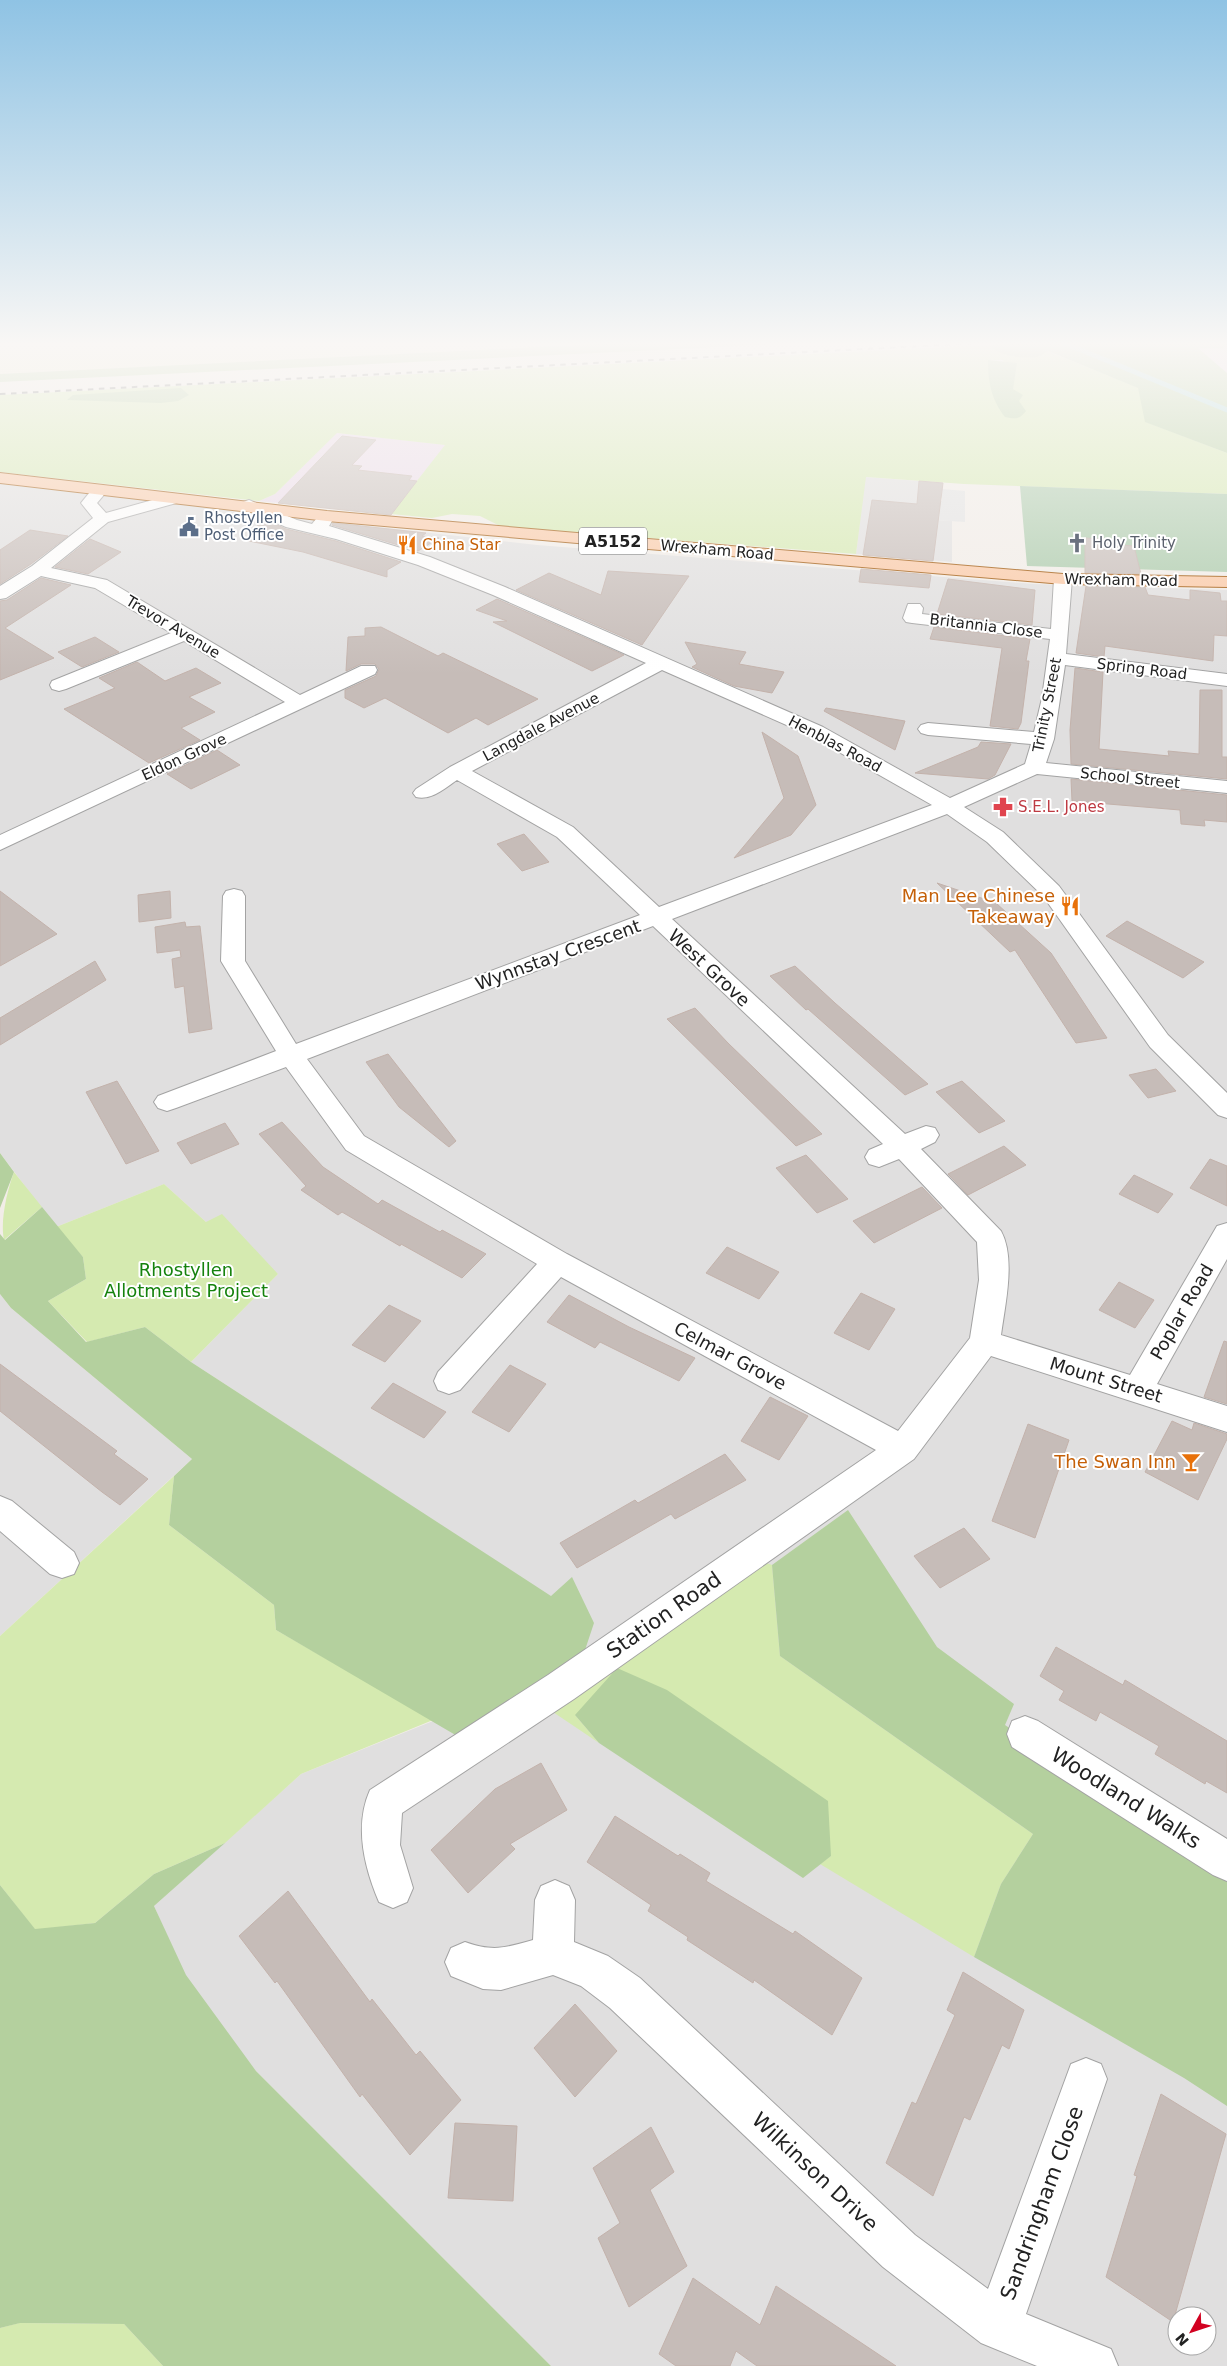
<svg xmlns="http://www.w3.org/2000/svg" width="1227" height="2366" viewBox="0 0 1227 2366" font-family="'DejaVu Sans',sans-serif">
  <rect width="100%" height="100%" fill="#f2ede8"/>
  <path fill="#e0dfdf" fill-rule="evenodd" d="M865 477 919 481 917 519 952 521V562L856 554Z
    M0 484 537 545 1034 584 1227 590V2366H551L256 2071 190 1987 154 1906 301 1774 433 1721 550 1596 191 1362 278 1274 206 1222 164 1184 56 1227 0 1153ZM1177 2316H1207V2346H1177Z
    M0 1294 11 1308 192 1459 0 1636Z"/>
  <path fill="#ebdaea" d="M1227 346V373L1197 348H1223Z
    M336 433 446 445 391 514 259 501 275 494Z"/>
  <path fill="#f0edd4" d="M0 343H617L0 374Z"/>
  <path fill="#d5eab0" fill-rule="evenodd" d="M1027 343 1139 388 1146 422 1227 453V494L964 484 866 477 856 554 502 527 480 516 452 514 432 518 391 514 445 445 337 433 275 494 259 501 0 472V395ZM988 360H1003L1013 389 1019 401Z
    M14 1172 42 1207 4 1240C0 1221 7 1191 14 1172Z
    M164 1184 206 1222 222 1214 278 1274 191 1362 145 1327 87 1342 48 1301 86 1279 83 1257 56 1227Z
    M174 1476 169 1525 274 1605 276 1630 433 1720 301 1774 225 1843 154 1874 95 1923 35 1930 0 1885V1636Z
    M761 1561 772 1565 780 1656 1033 1834 1001 1884 974 1957 820 1864 831 1856 575 1715 599 1743 547 1708Z
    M19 2323 124 2324 163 2366H0V2328Z"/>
  <path fill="#b4d09e" d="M617 343H801L0 382V374Z
    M1034 343H1227V346L1223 348H1198L1227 373V453L1145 422 1138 388 1048 351C1045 353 1040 356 1037 357 1024 359 997 356 990 345Z
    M988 360 1017 363 1013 389 1023 395 1019 401 1026 411C1019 420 1015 419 1005 417 991 399 988 382 988 360Z
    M181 388 189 395 178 401 161 403 67 400 73 395Z
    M0 1153 14 1172 0 1208Z
    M42 1207 83 1257 86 1279 48 1301 86 1342 145 1327 191 1362 551 1596 572 1577 594 1623 581 1662 464 1740 276 1630 274 1605 169 1525 174 1476 192 1459 11 1308 0 1294V1234L5 1240Z
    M848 1510 937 1647 1014 1704 1005 1725 1227 1873V2106L1184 2078 974 1957 1001 1884 1033 1834 780 1656 772 1565Z
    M617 1668 667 1690 828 1801 831 1856 803 1878 599 1743 575 1715Z
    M225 1843 154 1906 186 1975 256 2071 551 2366H163L124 2324 20 2323 0 2328V1885L35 1929 95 1923 154 1874Z"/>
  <path fill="#aacaaa" d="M1020 486 1227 494V572L1027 566Z"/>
  <path fill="#e2e2e2" d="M942 489 965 491V522L917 519 918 499 942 501Z"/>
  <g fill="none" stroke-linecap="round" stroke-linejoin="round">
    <path stroke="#aadade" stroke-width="5" d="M1064 343 1227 410"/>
  </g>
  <path fill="#c6bcb8" stroke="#c3b2ab" d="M342 436 376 440 352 465 362 466 358 470 412 476 409 480 417 481 391 515 278 503Z
    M919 481 943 483 933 561 863 555 872 500 917 504Z
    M264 519 286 529 336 541 401 562 387 570V577L303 552 244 540Z
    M333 523 426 533 422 536 439 538 418 551 332 525Z
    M30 530 68 536 31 564 0 584V550Z
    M1085 538 1118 540 1119 545 1134 546 1141 574 1085 573Z
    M90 539 121 552 88 574 55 567Z
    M861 569 931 575 929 588 859 582Z
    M608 571 689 576 642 645 516 590 549 573 601 595Z
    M41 578 71 585 5 628 54 658 0 680V601L7 600Z
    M948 579 1035 590 1032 625 937 614Z
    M1086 586 1145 587 1148 595 1190 600V590L1220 593 1221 601H1227V636L1214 635 1213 661 1105 646 1104 657 1076 653Z
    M497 599 624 655 592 671 493 622 507 621 476 610Z
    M381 627 438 656 443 653 538 699 488 725 476 718 448 733 385 698 364 708 345 698V690L376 676 379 669 375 664H361L346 671 348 637 365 636V628Z
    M934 627 1030 639 1026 661H1029L1021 723 1018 729 990 726 1002 648 930 639Z
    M95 637 119 652 82 667 58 652Z
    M685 642 746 652 739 664 784 672 772 693 734 686 692 667 697 664Z
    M137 662 165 681 196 668 221 683 189 697 215 712 181 728 200 740 149 763 64 709 115 688 99 678Z
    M1075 668 1103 672 1099 749 1169 756 1168 751 1199 754 1200 690H1222V757H1227V779L1071 764 1070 730Z
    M826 708 905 721 895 750 824 711Z
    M762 732 798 756 816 805 791 835 734 858 784 798Z
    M981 742 1011 744 995 775 988 779 915 773 978 747Z
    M217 750 240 765 191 789 167 774Z
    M1071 779 1227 795V822L1204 820 1205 826 1181 824 1180 810 1072 801Z
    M524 834 549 862 522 871 497 844Z
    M937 883 996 903 1051 953 1107 1038 1076 1043 1015 950 1010 952Z
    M0 891 57 934 0 966Z
    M170 891 171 918 139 922 138 895Z
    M1127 921 1204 962 1183 978 1106 936Z
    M185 922 186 927 200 926 212 1029 189 1033 184 986 175 988 172 959 181 957 180 950 157 953 155 927Z
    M95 961 106 980 0 1045V1018Z
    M795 966 835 1003 928 1084 905 1095 808 1009 806 1010 770 976Z
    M695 1008 728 1043 822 1134 796 1146 667 1019Z
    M388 1054 456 1141 449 1147 399 1107 366 1062Z
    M1156 1069 1176 1091 1148 1098 1129 1075Z
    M117 1081 159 1151 126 1164 86 1092Z
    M962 1081 1005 1121 979 1133 936 1092Z
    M282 1122 323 1167 378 1204 382 1200 440 1232 442 1230 486 1254 462 1278 401 1244 400 1246 342 1212 338 1215 301 1190 306 1186 259 1134Z
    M225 1123 239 1144 191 1164 177 1143Z
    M1004 1146 1026 1165 968 1195 948 1174Z
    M806 1155 848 1199 817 1213 776 1168Z
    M1210 1159 1227 1166V1206L1190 1188Z
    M1134 1175 1173 1194 1158 1213 1119 1194Z
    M922 1187 942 1208 874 1243 853 1221Z
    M727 1247 779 1272 759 1299 706 1273Z
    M1119 1282 1154 1300 1135 1328 1099 1310Z
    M861 1293 895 1309 869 1350 834 1333Z
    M569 1295 629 1327 695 1358 679 1381 600 1342 595 1348 547 1322Z
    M389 1305 421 1321 385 1362 352 1345Z
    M1224 1341 1227 1342V1404L1204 1397Z
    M0 1364 117 1451 114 1454 148 1479 120 1505 102 1492 0 1411Z
    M510 1365 546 1384 509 1432 472 1412Z
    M393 1383 446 1412 424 1438 371 1408Z
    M770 1397 808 1416 779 1460 741 1441Z
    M1172 1421 1192 1430 1194 1423 1227 1434V1439L1198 1500 1145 1472Z
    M1028 1424 1069 1440 1035 1538 992 1521Z
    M725 1454 746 1480 675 1519 671 1514 577 1568 560 1543 635 1500 638 1503Z
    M964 1528 990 1559 940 1588 914 1556Z
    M1056 1647 1123 1685 1125 1680 1227 1741V1793L1206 1781 1205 1784 1155 1754 1159 1746 1100 1712 1096 1721 1059 1700 1064 1691 1040 1676Z
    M541 1763 567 1810 510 1844 515 1849 468 1893 431 1850 495 1789Z
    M615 1816 678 1856 680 1854 710 1873 706 1881 793 1934 795 1931 862 1978 832 2035 754 1980 753 1983 687 1940 688 1937 648 1911 651 1905 587 1862Z
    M288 1891 370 2002 372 1999 416 2055 420 2051 461 2100 410 2155 362 2094 360 2097 277 1981 275 1983 239 1936Z
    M963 1972 1024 2010 1009 2049 1002 2045 970 2120 964 2117 933 2196 886 2163 912 2102 916 2104 955 2015 947 2010Z
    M575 2004 617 2051 575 2097 534 2048Z
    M1161 2094 1226 2134 1173 2322 1106 2277 1137 2176 1134 2175Z
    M455 2123 517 2126 513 2201 448 2198Z
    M651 2127 674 2172 650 2190 687 2266 629 2307 598 2238 620 2223 593 2168Z
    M693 2278 760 2325 776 2286 896 2366H757L736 2351 730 2366H676L659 2354Z"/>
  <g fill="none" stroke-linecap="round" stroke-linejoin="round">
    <defs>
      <path id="minor" d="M100 485 106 487 108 490 97 503 106 513 174 494 180 496 182 499 180 502 108 522 51 568 107 580 300 695 361 666H375L377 670 375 674 0 850V835L285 702 184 641 66 689 59 691 52 689 50 685 52 681 171 633 95 588 41 576 6 598 0 599V586L32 566 93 518 81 503 94 487Z
        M249 500 297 520 312 524 321 513H333L335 516 329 526 430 557 505 587 823 727 950 798 1025 764 1031 744 928 735 921 733 918 729 921 725 928 723 1034 732 1042 698 1050 639 912 623 906 622 903 618 908 604H920L923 608 922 614 1051 629 1054 579 1057 575H1069L1072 579 1066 654 1227 674V686L1065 665 1054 739 1046 763 1227 781V793L1037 774 964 807 1003 832 1059 886 1168 1035 1227 1093V1118L1218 1115 1150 1047 1043 896 987 842 947 814 672 919 905 1134 926 1126 935 1128 939 1135 935 1142 921 1149 1001 1231C1016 1258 1005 1305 1001 1335L1130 1375 1217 1226 1227 1223V1259L1157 1384 1227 1406V1432L991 1356 914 1459 574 1699 402 1813 400 1845 413 1888 407 1902 393 1908 379 1902C364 1867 354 1826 370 1790L548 1675 876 1450 561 1277 460 1390 449 1394 438 1390 434 1381 438 1372 537 1264 346 1150 286 1067 176 1108 167 1111 158 1108 154 1102 158 1096 276 1051 221 961 223 896 226 891 234 889 242 891 245 896V961L296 1044 640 915 557 837 457 780C445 788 431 801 416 797L413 793 416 789 450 767 646 663 493 595 418 565 336 539 286 527 243 508 241 505 243 502ZM662 670 809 735 932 805 659 907 573 827 472 771ZM653 926 883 1144 869 1150 865 1157 869 1164 879 1167 899 1159 977 1242 979 1280 970 1338 898 1431 567 1254 364 1136 307 1059Z
        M0 1496 12 1501 74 1552 79 1563 74 1574 62 1578 50 1574 0 1531Z
        M1025 1716 1038 1721 1227 1839V1881L1213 1875 1012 1747 1007 1734 1012 1721Z
        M555 1880 569 1886 575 1900 574 1942 608 1956 640 1978 915 2235 988 2289 1071 2064 1086 2058 1101 2064 1107 2079 1026 2314 1111 2349 1118 2366H1037L981 2343 883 2267 610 2008 581 1986 553 1975 501 1990 483 1989 451 1976 445 1962 451 1948 465 1942C493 1952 505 1948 533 1940L535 1900 541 1886Z"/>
      <path id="primary" d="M0 473 327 511 577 533 1063 574 1227 577V587L1063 584 577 543 327 521 0 483Z"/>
    </defs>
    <use href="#minor" stroke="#a3a3a3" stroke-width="2"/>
    <use href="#primary" stroke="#9e5201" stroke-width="2"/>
    <use href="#minor" fill="#fff" fill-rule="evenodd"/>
    <use href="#primary" fill="#fbc8a4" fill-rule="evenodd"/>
    <path stroke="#707070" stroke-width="2" stroke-dasharray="5.5 5.5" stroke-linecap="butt" d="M0 394 979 343"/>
  </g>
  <linearGradient id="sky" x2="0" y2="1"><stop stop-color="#8fc3e4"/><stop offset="0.51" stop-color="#f9f7f5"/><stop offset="1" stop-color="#f9f7f5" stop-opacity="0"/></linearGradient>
  <rect width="1227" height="674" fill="url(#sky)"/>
  <defs>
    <symbol id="civic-bare" viewBox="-9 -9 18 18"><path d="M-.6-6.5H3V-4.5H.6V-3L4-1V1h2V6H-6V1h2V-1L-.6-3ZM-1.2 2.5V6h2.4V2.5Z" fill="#5c6f8a" stroke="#fff" stroke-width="2.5" paint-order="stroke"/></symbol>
    <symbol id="church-bare" viewBox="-9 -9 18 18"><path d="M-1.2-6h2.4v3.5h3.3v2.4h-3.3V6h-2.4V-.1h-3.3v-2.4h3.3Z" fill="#6b7280" stroke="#fff" stroke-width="2.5" paint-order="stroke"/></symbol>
    <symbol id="restaurant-bare" viewBox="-9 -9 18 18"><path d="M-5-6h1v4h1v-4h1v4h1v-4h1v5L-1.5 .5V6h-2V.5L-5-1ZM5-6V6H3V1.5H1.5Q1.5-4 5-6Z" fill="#e8710a" stroke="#fff" stroke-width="2.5" paint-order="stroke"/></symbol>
    <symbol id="pharmacy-bare" viewBox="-9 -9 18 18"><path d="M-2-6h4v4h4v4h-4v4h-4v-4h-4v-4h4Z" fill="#e0444e" stroke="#fff" stroke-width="2.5" paint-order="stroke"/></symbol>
    <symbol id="bar-bare" viewBox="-9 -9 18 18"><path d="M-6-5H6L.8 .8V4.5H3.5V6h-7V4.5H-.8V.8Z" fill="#e8710a" stroke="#fff" stroke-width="2.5" paint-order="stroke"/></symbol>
  </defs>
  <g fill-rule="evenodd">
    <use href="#civic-bare" x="175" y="513" width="28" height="28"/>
    <use href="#church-bare" x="1063" y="529" width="28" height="28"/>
    <use href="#restaurant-bare" x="393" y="531" width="28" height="28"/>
    <use href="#pharmacy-bare" x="989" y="793" width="28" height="28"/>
    <use href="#restaurant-bare" x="1056" y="892" width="28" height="28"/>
    <use href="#bar-bare" x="1177" y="1448" width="28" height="28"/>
  </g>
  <g text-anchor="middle" stroke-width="4" stroke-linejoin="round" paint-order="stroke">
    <g font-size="15" fill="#4e5e75" stroke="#fff" text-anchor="start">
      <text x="204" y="523">Rhostyllen<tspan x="204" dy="17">Post Office</tspan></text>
    </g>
    <g font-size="15" fill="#5b616d" stroke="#fff" text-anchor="start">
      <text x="1092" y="548">Holy Trinity</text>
    </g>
    <g font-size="15" fill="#c56008" stroke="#fff" text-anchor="start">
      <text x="422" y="550">China Star</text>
    </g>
    <g font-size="15" fill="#222" stroke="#fff">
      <text transform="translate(717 550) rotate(5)" y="5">Wrexham Road</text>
      <text transform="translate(1121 580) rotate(1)" y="5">Wrexham Road</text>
      <text transform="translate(986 626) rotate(7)" y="5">Britannia Close</text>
      <text transform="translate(173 627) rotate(31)" y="5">Trevor Avenue</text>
      <text transform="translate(1142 669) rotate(7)" y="5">Spring Road</text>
      <text transform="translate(1047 705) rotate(-79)" y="5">Trinity Street</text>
      <text transform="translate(541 727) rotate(-28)" y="5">Langdale Avenue</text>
      <text transform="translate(835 744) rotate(28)" y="5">Henblas Road</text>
      <text transform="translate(184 757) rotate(-25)" y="5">Eldon Grove</text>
      <text transform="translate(1130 778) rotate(6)" y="5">School Street</text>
    </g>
    <g font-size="15" fill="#be3a42" stroke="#fff" text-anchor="start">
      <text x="1018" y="812">S.E.L. Jones</text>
    </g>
    <rect fill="#fff" stroke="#646464" stroke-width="1" x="579" y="527.5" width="68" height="27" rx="4"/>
    <g font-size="16" font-weight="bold" fill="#222">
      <text x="613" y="547">A5152</text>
    </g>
    <g font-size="18" fill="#c56008" stroke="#fff" text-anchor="end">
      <text x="1055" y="902">Man Lee Chinese<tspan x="1055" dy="21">Takeaway</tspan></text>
      <text x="1176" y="1468">The Swan Inn</text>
    </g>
    <g font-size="18" fill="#222" stroke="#fff">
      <text transform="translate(558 955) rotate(-20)" y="6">Wynnstay Crescent</text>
      <text transform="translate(709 968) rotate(43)" y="6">West Grove</text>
      <text transform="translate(1182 1312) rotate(-60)" y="6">Poplar Road</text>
      <text transform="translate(730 1356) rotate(28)" y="6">Celmar Grove</text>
      <text transform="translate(1106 1380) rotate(17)" y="6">Mount Street</text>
    </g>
    <g font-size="18" fill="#15820d" stroke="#fff">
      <text x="186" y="1276">Rhostyllen<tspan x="186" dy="21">Allotments Project</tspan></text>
    </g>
    <g font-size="21" fill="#222" stroke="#fff">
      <text transform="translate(664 1615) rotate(-35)" y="7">Station Road</text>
      <text transform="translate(1126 1798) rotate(32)" y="7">Woodland Walks</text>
      <text transform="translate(815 2172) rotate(43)" y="7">Wilkinson Drive</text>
      <text transform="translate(1042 2203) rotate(-70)" y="7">Sandringham Close</text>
    </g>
  </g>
  <g transform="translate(1192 2331) rotate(230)"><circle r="24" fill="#ffffff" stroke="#a7a7a7"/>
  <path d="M0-4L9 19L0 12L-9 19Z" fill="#d20121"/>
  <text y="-8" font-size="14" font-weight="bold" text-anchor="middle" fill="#222222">N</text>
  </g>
</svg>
